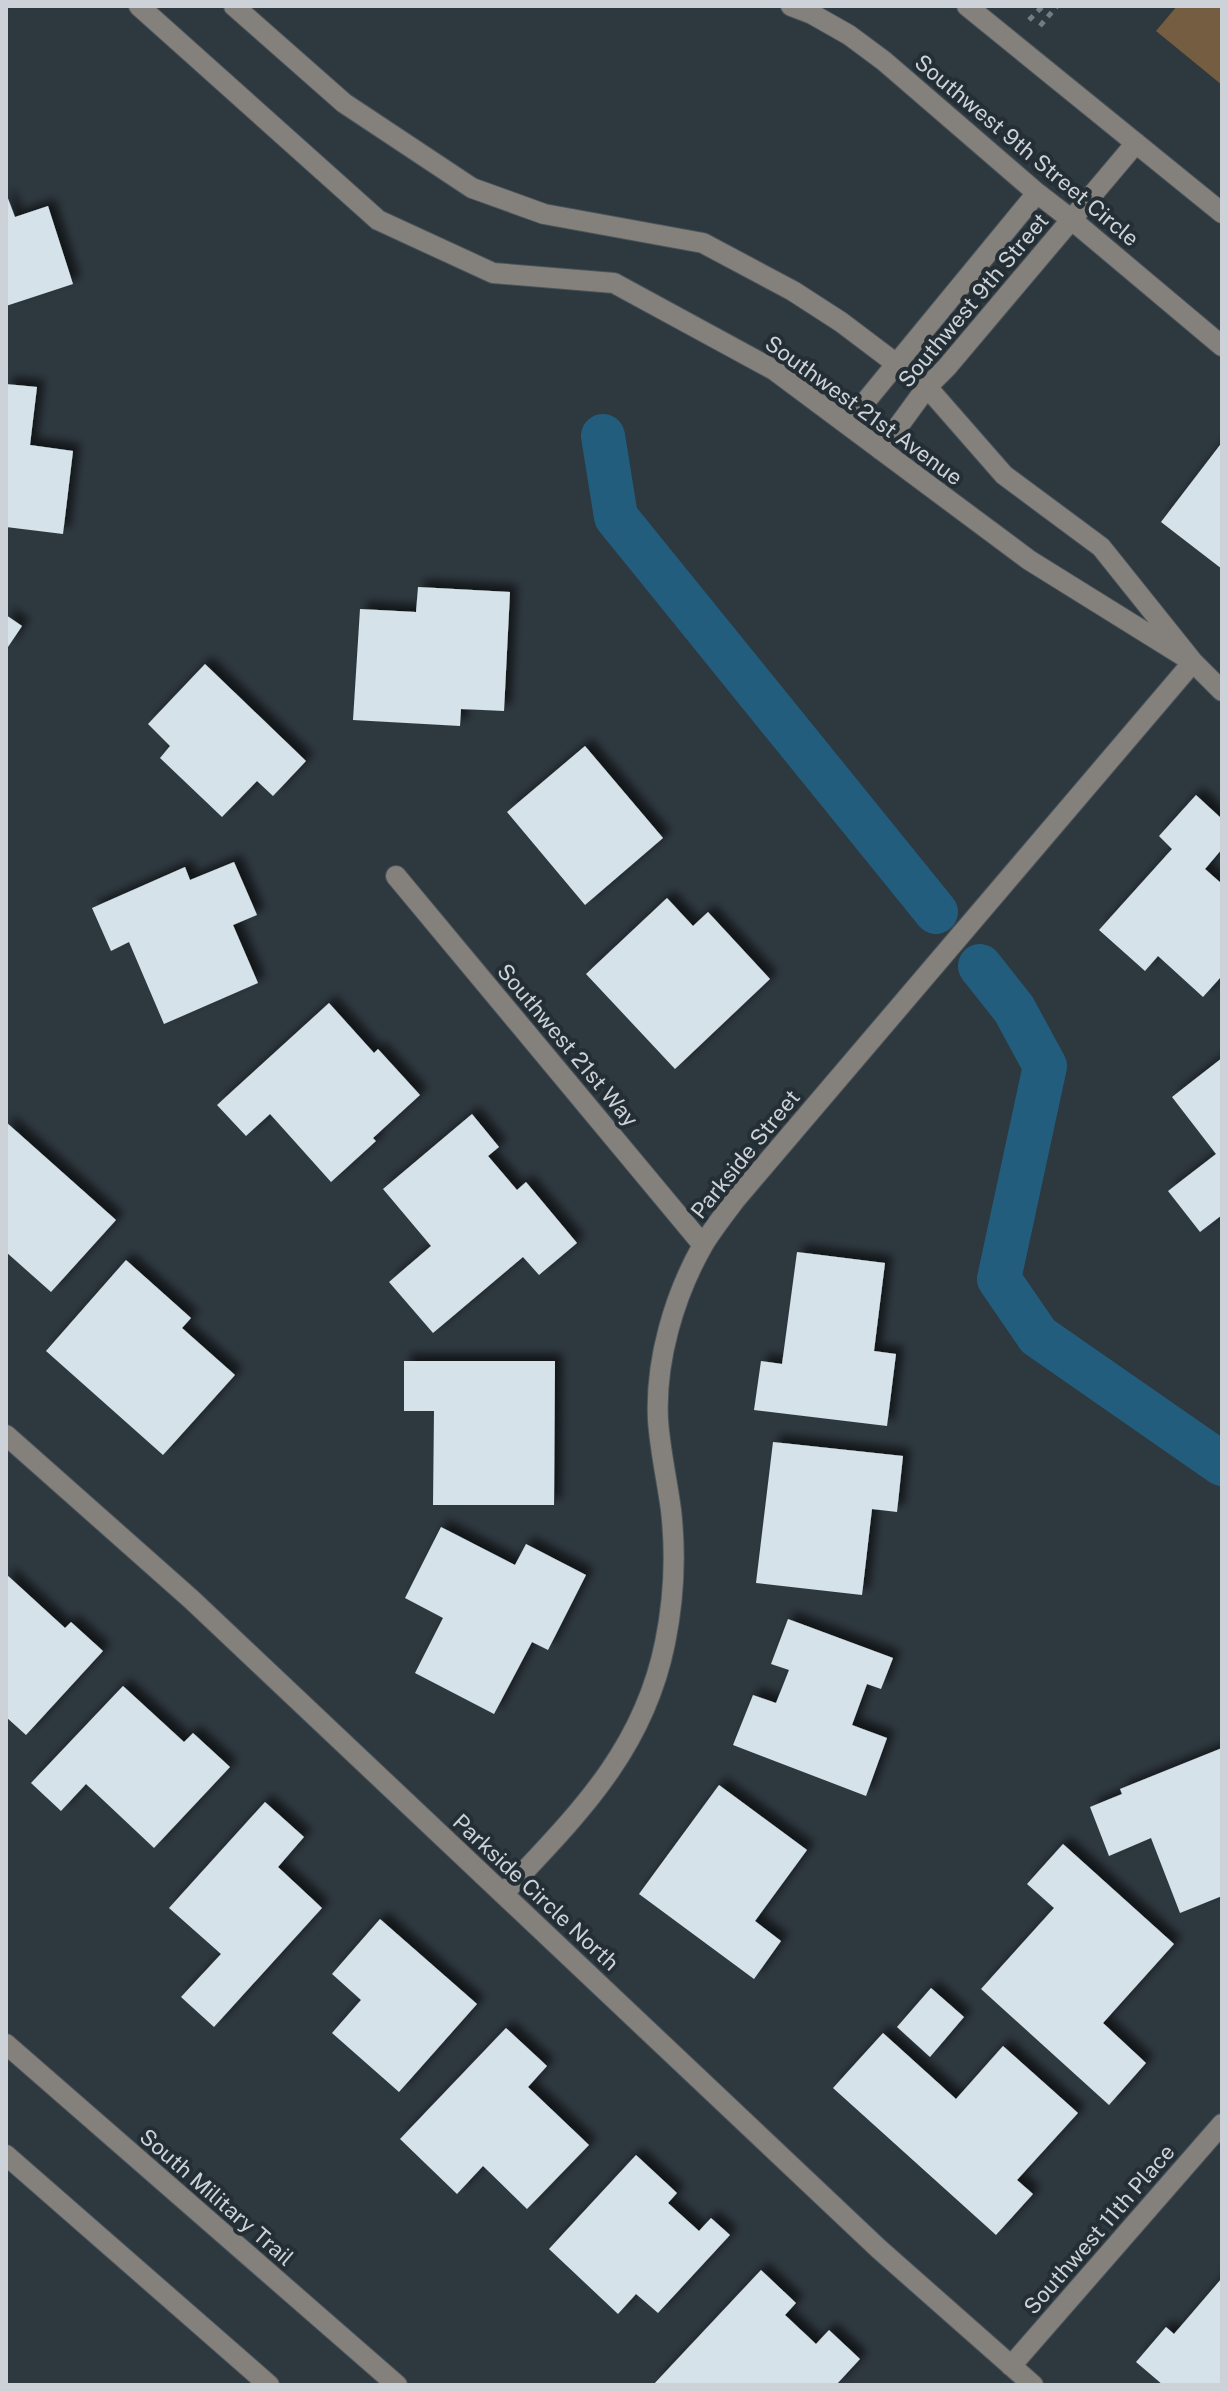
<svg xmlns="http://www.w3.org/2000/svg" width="1228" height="2391" viewBox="0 0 1228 2391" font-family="'Public Sans',sans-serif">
  <defs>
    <filter id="shadow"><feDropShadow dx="7" dy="-7" stdDeviation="4" flood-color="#0009"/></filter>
  </defs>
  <rect width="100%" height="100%" fill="#2e383f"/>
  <path fill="#745d40" d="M1177 6H1222V85L1156 31Z"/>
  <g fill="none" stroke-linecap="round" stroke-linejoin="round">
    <path stroke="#235d7e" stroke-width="44" d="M603 436 616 517 936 912
      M980 966 1014 1009 1045 1066 999 1279 1038 1336 1222 1464"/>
  </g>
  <path fill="#d5e2ea" filter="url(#shadow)" d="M6 193 15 217 48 206 73 284 6 306Z
    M6 384 37 387 30 445 73 451 63 534 6 527Z
    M1220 445 1222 446V569L1161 522Z
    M418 587 510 592 504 711 461 709 460 726 353 720 360 609 416 612Z
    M6 615 22 626 6 650Z
    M205 664 306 761 273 796 257 781 222 817 160 758 170 746 148 724Z
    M585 746 663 838 585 905 507 812Z
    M1196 795 1222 819V849L1205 869 1222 884V980L1220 978 1203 997 1158 956 1145 971 1099 930 1172 849 1159 836Z
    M234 862 257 915 233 925 258 983 164 1024 129 942 111 951 92 908 185 867 190 880Z
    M667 898 693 926 708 912 770 979 675 1069 586 974Z
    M329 1003 374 1053 378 1049 420 1095 373 1138 376 1141 331 1182 270 1114 246 1136 217 1105Z
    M1222 1058V1215L1200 1232 1168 1191 1216 1154 1172 1097Z
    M472 1114 499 1147 488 1156 517 1190 526 1182 577 1243 539 1275 523 1257 433 1333 389 1282 431 1246 383 1189Z
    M6 1122 116 1220 51 1292 6 1252Z
    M797 1252 885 1263 874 1351 896 1354 887 1426 754 1410 761 1361 782 1364Z
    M126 1260 191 1318 182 1328 235 1375 163 1455 46 1351Z
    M404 1361H555L554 1505H433L434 1411H404Z
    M773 1442 903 1456 897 1512 872 1509 862 1595 756 1583Z
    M441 1527 515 1565 526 1544 586 1575 548 1650 532 1642 494 1714 415 1673 443 1618 405 1598Z
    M6 1574 65 1628 71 1622 103 1651 26 1735 6 1717Z
    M788 1619 893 1658 881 1689 867 1684 852 1725 887 1738 866 1796 733 1745 753 1695 776 1703 789 1670 771 1664Z
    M123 1686 184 1742 193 1733 230 1767 154 1848 86 1784 61 1811 31 1783Z
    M1222 1748V1896L1180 1913 1151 1838 1109 1856 1090 1807 1122 1794 1120 1789Z
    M719 1785 807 1850 755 1921 781 1941 754 1979 639 1894Z
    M265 1802 304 1837 278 1867 322 1908 214 2027 181 1997 221 1954 169 1908Z
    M1063 1844 1174 1944 1103 2023 1146 2063 1109 2105 981 1989 1054 1908 1027 1884Z
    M380 1919 477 2004 399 2092 332 2033 361 2000 332 1974Z
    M931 1988 964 2017 930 2057 897 2027Z
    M506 2028 547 2066 528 2087 589 2145 527 2209 483 2166 457 2194 400 2139Z
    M883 2033 956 2099 1003 2046 1078 2113 1017 2180 1033 2194 996 2235 833 2088Z
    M636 2155 677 2193 668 2203 699 2231 711 2218 730 2235 658 2313 636 2294 618 2314 549 2249Z
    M761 2270 796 2303 785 2315 816 2344 829 2330 860 2359 836 2385H653Z
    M1222 2278V2385H1163L1136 2362 1166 2327 1174 2334Z"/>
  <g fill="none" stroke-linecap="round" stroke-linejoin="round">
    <defs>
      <path id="minor" d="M139 6 378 220 493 273 614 283 774 370 1029 560 1193 662
        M234 6 344 103 472 188 544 214 703 243 793 291 841 322 927 387 1004 475 1101 547 1193 662 1222 691
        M791 6 812 14 849 35 884 61 1037 193 1072 220 1222 346
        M967 6 1222 213
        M847 424 1037 193
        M881 450 927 387 947 367 1136 143
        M396 876 703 1245
        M6 1435 191 1599 879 2249 1033 2385
        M503 1894C576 1816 643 1752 665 1643 674 1599 676 1554 671 1510 667 1480 660 1450 658 1420 655 1361 674 1296 703 1245 712 1230 724 1215 735 1200L1193 662
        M6 2044 397 2385
        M6 2155 269 2385
        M1011 2366 1222 2124"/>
    </defs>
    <use href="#minor" stroke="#4a545a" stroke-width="22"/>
    <path stroke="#747c82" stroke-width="5" stroke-dasharray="6 6" stroke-linecap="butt" d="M1029 20 1043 6
      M1040 26 1057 6"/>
    <use href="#minor" stroke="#84807c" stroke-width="20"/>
  </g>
  <g text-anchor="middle" stroke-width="8" stroke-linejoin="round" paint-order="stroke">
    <g font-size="22" fill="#ccd2d7" stroke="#242e35">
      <text transform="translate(1027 150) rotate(40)" y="8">Southwest 9th Street Circle</text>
      <text transform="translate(973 300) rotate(-50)" y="8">Southwest 9th Street</text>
      <text transform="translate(864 410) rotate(36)" y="8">Southwest 21st Avenue</text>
      <text transform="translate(568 1045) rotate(50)" y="8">Southwest 21st Way</text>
      <text transform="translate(745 1154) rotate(-51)" y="8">Parkside Street</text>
      <text transform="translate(536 1892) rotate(43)" y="8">Parkside Circle North</text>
      <text transform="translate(217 2197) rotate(41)" y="8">South Military Trail</text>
      <text transform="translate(1099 2229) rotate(-49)" y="8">Southwest 11th Place</text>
    </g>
  </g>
  <rect width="1228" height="2391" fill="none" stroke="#ccd2d7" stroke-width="16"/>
</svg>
